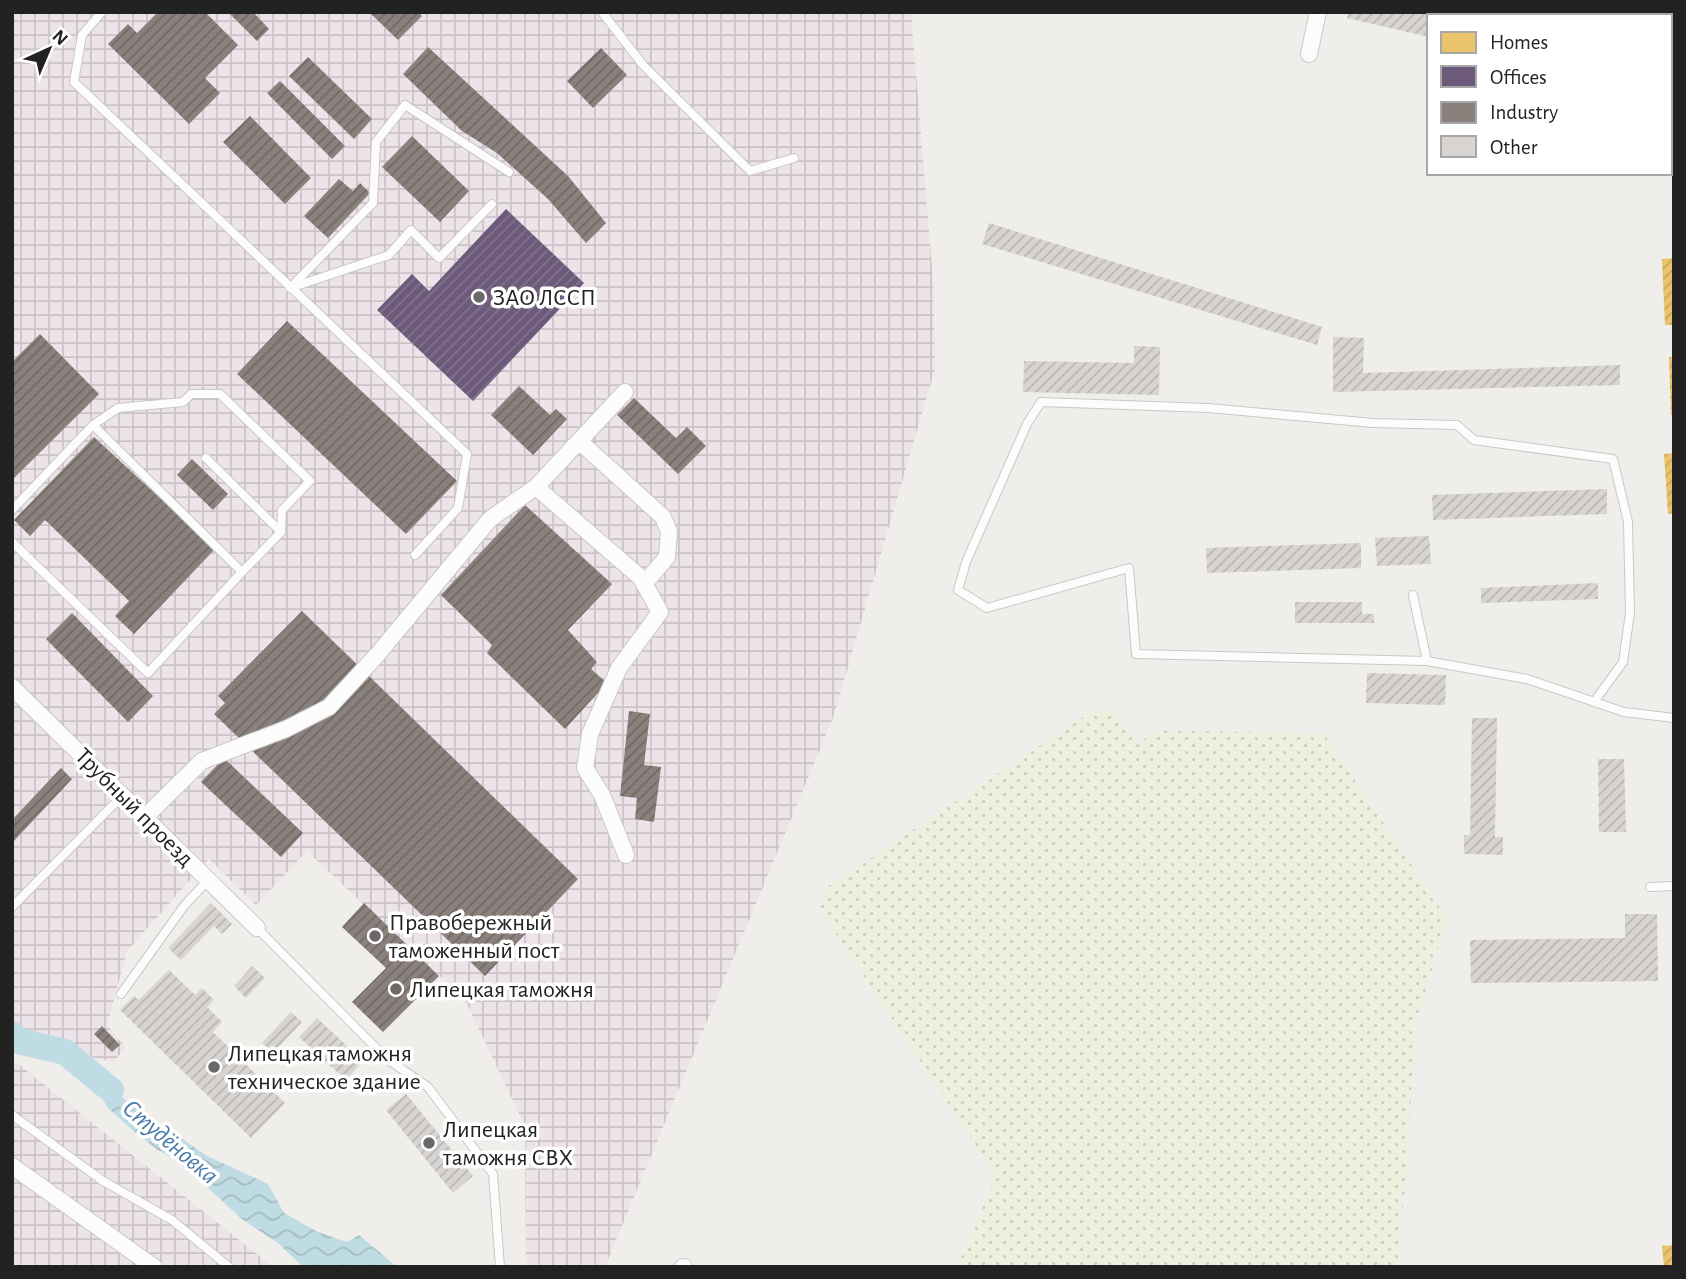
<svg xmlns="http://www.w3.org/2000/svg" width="1686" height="1279" viewBox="0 0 1686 1279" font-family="'Alegreya Sans',sans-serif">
  <defs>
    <pattern id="industrial-grid" width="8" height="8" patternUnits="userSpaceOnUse" patternTransform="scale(1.75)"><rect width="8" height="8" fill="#ede4e9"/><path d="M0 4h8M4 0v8" fill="none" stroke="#cbc3c8"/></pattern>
    <pattern id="farmland-dots" width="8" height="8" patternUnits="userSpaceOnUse" patternTransform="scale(1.75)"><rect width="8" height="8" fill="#efefdf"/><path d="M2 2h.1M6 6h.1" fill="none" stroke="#cdcdbf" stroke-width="1.8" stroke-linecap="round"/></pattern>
    <pattern id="water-waves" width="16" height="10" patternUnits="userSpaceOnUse" patternTransform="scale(1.75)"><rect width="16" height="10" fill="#bfdbe3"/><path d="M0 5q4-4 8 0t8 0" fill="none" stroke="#a4bcc2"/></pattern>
    <pattern id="homes-hatch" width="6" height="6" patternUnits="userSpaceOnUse" patternTransform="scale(1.75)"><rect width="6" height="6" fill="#e9c46a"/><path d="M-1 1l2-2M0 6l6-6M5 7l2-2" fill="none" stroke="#c8a85c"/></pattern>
    <pattern id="offices-hatch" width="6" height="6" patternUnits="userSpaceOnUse" patternTransform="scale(1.75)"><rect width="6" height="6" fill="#6d597a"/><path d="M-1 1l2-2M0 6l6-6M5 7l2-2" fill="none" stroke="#81728b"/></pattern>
    <pattern id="industry-hatch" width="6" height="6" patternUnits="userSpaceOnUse" patternTransform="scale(1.75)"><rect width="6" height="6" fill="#8a817c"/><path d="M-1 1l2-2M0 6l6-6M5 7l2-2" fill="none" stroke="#706965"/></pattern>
    <pattern id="building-hatch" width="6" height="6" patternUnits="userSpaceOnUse" patternTransform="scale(1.75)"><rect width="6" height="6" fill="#d7d4d2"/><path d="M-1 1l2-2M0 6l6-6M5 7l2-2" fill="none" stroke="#b8b6b4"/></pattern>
  </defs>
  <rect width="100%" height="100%" fill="#f0eeeb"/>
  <path fill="url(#industrial-grid)" d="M12 12H911L933 280 935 369 833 718 605 1267H526L525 1126 465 1000 307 851 256 905 209 859 127 951 107 1025 126 1048 113 1062 20 1040 12 1030Z
    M12 1059 263 1259 272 1267H12Z"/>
  <path fill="url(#farmland-dots)" d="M1114 712 1137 745 1155 730 1324 734 1447 918 1416 1023 1399 1267H957L996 1176 819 908 826 888 1089 713Z"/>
  <path fill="url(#water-waves)" d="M89 1059 113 1091 207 1156 268 1184 284 1213 318 1232 347 1242 359 1235 397 1267H303L278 1243 243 1220 181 1163 158 1150 136 1133 108 1108 96 1089 81 1074Z"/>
  <path fill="url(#homes-hatch)" d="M1674 258V325H1665L1662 259Z
    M1669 357H1674V415H1671Z
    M1674 453V513L1668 514 1664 454Z
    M1674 1245V1267H1664L1662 1246Z"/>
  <path fill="url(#offices-hatch)" d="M506 209 584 283 473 401 377 310 412 274 429 291Z"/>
  <path fill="url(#industry-hatch)" d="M158 12H205L238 45 205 78 220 93 189 124 108 44 128 24 137 33Z
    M228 12H253L269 29 257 41Z
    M369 12H418L422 16 398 40Z
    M428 47 568 176 606 223 586 243 548 199 497 153 462 131 403 74Z
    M601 48 627 75 593 108 567 81Z
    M308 57 372 119 354 139 289 76Z
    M280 81 345 146 332 159 267 93Z
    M250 116 311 178 285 204 223 142Z
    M412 136 469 191 440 222 382 167Z
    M339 179 353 191 360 183 370 193 328 238 304 216Z
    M287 321 457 481 406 534 237 374Z
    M40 334 99 394 12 480V362Z
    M519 386 550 415 556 409 567 419 533 455 491 415Z
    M634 398 676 438 687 427 706 446 678 474 617 415Z
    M94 437 215 549 134 634 115 616 129 601 45 520 30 536 14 520Z
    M192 459 228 494 213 510 177 475Z
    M525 505 612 584 568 630 597 662 591 669 607 683 565 729 487 653 492 645 441 595Z
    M302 611 578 879 485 976 214 714 225 703 218 696Z
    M72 613 153 696 128 722 46 639Z
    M629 711 650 714 644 765 661 767 654 822 635 819 637 798 620 796Z
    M224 758 303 833 281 857 201 782Z
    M61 768 72 779 12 843V820Z
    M364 903 439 976 383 1032 352 1002 386 968 342 927Z
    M102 1026 120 1045 112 1052 94 1034Z"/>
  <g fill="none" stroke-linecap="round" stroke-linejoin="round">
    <path stroke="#bfdbe3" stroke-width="26" d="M12 1034 18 1041 65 1052 111 1090"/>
  </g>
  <path fill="url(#building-hatch)" d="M1348 12H1439L1450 15 1429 16V37L1347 18Z
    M989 223 1322 327 1317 345 982 244Z
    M1333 337 1364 338 1363 373 1620 365V385L1333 392Z
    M1134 346 1160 347 1159 395 1023 392 1024 361 1134 363Z
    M1607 489V514L1433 520 1432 495Z
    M1429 536 1431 564 1377 566 1375 538Z
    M1361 543V568L1207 573 1206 548Z
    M1598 583V599L1481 603V588Z
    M1295 602H1362V614H1374V623H1295Z
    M1367 673 1446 675 1445 705 1366 703Z
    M1472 718H1497L1495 837H1503V855L1464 854V835H1470Z
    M1598 759H1624L1626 832H1599Z
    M211 903 232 924 222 934 214 926 181 960 168 948Z
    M1625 914H1657L1658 981 1471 983 1470 940 1625 938Z
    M252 966 265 978 246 998 234 986Z
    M169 970 195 995 202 988 214 1000 207 1007 222 1022 213 1032 285 1103 251 1138 120 1010 134 996 139 1000Z
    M291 1012 302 1022 273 1053 262 1043Z
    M317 1018 363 1061 346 1080 299 1037Z
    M406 1094 473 1176 453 1193 386 1110Z"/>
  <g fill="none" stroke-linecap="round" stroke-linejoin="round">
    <defs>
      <path id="service" d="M102 12 82 35 74 82 467 454 458 508 415 555
        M602 12 643 65 750 171 794 158
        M1519 12 1536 16
        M1616 12V16
        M1573 16 1574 12
        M1670 48 1674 49
        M293 287 389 255 411 230 439 258 492 204
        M290 288 373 203 376 142 405 105 509 172
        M93 425 118 408 183 402 191 394H220L310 481 282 510 281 532 242 572
        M206 458 281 532
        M12 510 93 425 242 572 148 673 12 542
        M1413 595 1427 661 1527 679 1624 712 1674 718
        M1427 661 1136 654 1129 568 987 608 958 590 966 562 1027 424 1041 402 1208 408 1373 423 1457 425 1474 440 1613 459 1628 522 1630 613 1623 662 1594 702
        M1650 887 1674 886
        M12 907 123 795
        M257 928 387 1059 428 1087 493 1174 500 1267
        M121 994 184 906 208 880
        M12 1115 103 1181 172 1220 229 1267"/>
      <path id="minor" d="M1309 54 1318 12
        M579 441 663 517 669 532 667 557 644 584
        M536 487 641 578 660 612 619 668 590 734 585 768 602 795 626 855
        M12 687 257 928
        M145 817 202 761 286 729 329 707 377 655 490 519 536 487 625 392
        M12 1166 154 1267
        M683 1267H684"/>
    </defs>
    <use href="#service" stroke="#c9c8c7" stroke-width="10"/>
    <use href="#minor" stroke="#c9c8c7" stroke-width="18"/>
    <use href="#service" stroke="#fdfcfc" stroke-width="8"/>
    <use href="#minor" stroke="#fdfcfc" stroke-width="16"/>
  </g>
  <g fill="#6a6968" stroke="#fff" stroke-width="2.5">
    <circle cx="479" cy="297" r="7"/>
    <circle cx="375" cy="936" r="7"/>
    <circle cx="396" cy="989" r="7"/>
    <circle cx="214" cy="1067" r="7"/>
    <circle cx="429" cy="1143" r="7"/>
  </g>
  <g text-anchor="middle" stroke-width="7" stroke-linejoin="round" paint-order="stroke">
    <g font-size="24" fill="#222" stroke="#fff" text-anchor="start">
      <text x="493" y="305">ЗАО ЛССП</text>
      <text x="389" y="930">Правобережный<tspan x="389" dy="28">таможенный пост</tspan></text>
      <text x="410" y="997">Липецкая таможня</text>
      <text x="228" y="1061">Липецкая таможня<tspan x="228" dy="28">техническое здание</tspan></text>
      <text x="443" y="1137">Липецкая<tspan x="443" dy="28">таможня СВХ</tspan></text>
    </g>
    <g font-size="24" fill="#222" stroke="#fff">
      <text transform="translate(135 807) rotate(45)" y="8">Трубный проезд</text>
    </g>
    <g font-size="26" font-style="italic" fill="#4a7aab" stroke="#fff">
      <text transform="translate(171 1141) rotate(40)" y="9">Студёновка</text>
    </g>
  </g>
  <rect width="1686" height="1279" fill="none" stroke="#222222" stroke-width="28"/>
  <rect x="1427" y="14" width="245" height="161" fill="#ffffff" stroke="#a7a7a7" stroke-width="2"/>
  <rect x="1441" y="32" width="35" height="21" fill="#e9c46a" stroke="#a7a7a7" stroke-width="2"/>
  <text x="1490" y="49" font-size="21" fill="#222222">Homes</text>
  <rect x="1441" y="66" width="35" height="21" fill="#6d597a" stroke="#a7a7a7" stroke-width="2"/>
  <text x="1490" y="84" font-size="21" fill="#222222">Offices</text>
  <rect x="1441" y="102" width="35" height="21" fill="#8a817c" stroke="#a7a7a7" stroke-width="2"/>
  <text x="1490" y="119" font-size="21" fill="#222222">Industry</text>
  <rect x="1441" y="136" width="35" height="21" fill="#d7d4d2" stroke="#a7a7a7" stroke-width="2"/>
  <text x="1490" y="154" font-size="21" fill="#222222">Other</text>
  <g transform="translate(49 49) rotate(44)" stroke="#ffffff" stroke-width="5" paint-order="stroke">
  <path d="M0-5L12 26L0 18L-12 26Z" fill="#222222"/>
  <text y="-10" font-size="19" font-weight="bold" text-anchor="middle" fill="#222222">N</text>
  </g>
</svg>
